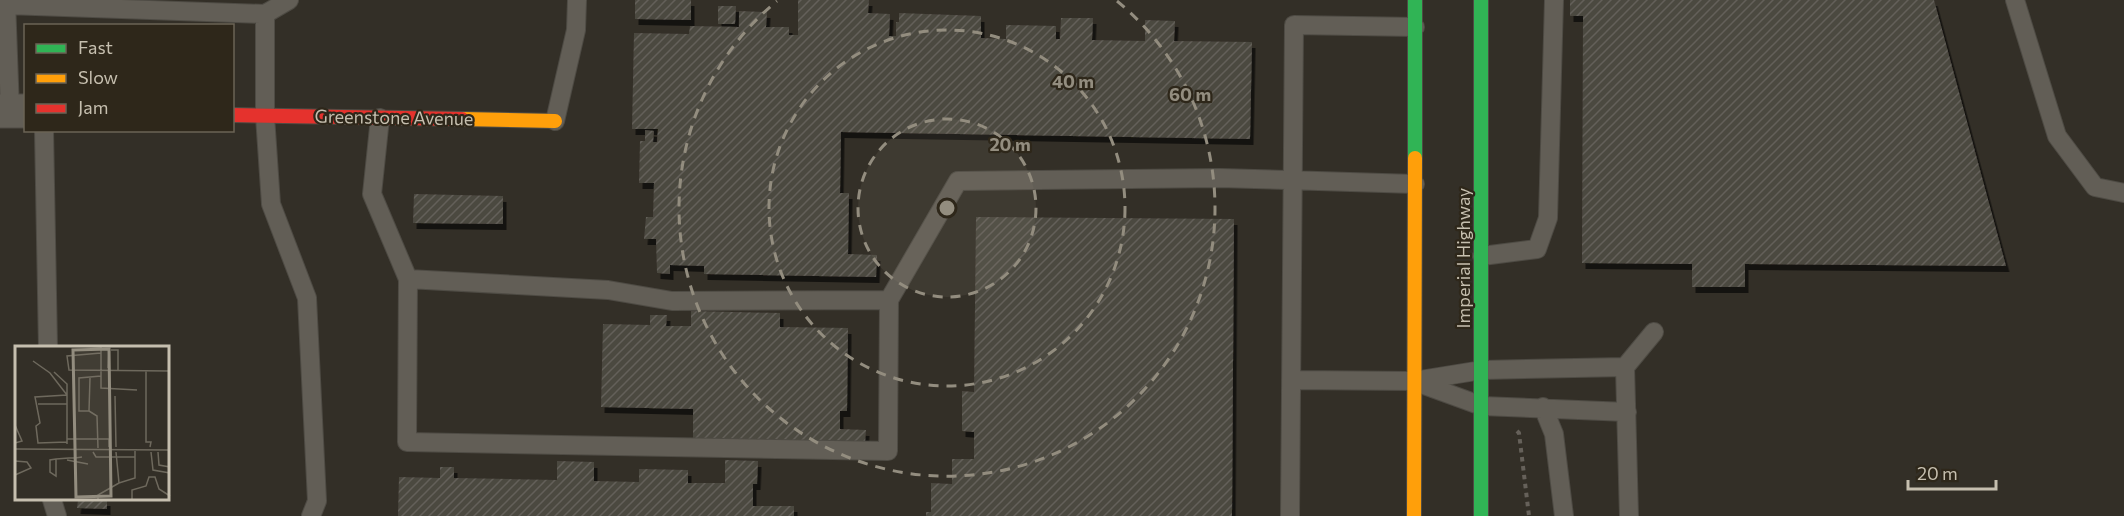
<svg xmlns="http://www.w3.org/2000/svg" width="2124" height="516" viewBox="0 0 2124 516" font-family="Commissioner,sans-serif">
  <defs>
    <pattern id="building-hatch" width="6" height="6" patternUnits="userSpaceOnUse" patternTransform="scale(1.5)"><rect width="6" height="6" fill="#4c4841"/><path d="M-1 1l2-2M0 6l6-6M5 7l2-2" fill="none" stroke="#64615a"/></pattern>
    <filter id="shadow"><feDropShadow dx="3.5" dy="6" stdDeviation="0" flood-color="#0009"/></filter>
  </defs>
  <rect width="100%" height="100%" fill="#332f27"/>
  <path fill="url(#building-hatch)" filter="url(#shadow)" d="M635 0H691V20L635 19Z
    M798 0H869L868 13 890 14 889 36H896V22H899V13L981 16V38L1006 39V25L1056 26V39H1060L1061 18H1093L1092 40 1145 41V20L1175 21 1174 41 1252 42 1250 139 841 132 840 193H849L848 254 877 255 876 277 704 274V266L670 265V274L657 273 656 239H644L646 217H653L654 183H639L640 141H645V130L654 131 653 142H657L658 129H632L634 33 689 34 690 26 739 27V11L767 12 766 27H789V35H798Z
    M1570 0H1934L2006 266 1745 264V287H1692V264L1582 263 1583 16H1570Z
    M718 6H736L735 24H718Z
    M414 194 503 196V224L413 223Z
    M976 217 1234 219 1232 516H926V512H931V483L952 484V459H974V432L962 431V391L974 392Z
    M691 311 780 313V327L848 328 847 411H840V429L866 430 865 442 693 439V409L601 407 603 324 650 325V315H667L666 326H691Z
    M725 460 758 461 757 484H753V506H794V516H398L399 477 440 478V467H454V478L557 480V461L594 462V481L639 482V469L688 470V483H725Z
    M78 500H107V509L77 508Z"/>
  <g fill="none" stroke-linecap="round" stroke-linejoin="round">
    <defs>
      <path id="lane" d="M6 0 10 111
        M2015 0 2057 136 2095 187 2124 193
        M7 5 265 14 289 0
        M265 14V116L271 204 307 298 317 501 311 516
        M380 118 372 194 408 279 407 442 888 451 889 300 672 301 608 290 408 279
        M555 121 576 30 577 0
        M44 130 48 348
        M1482 256 1537 249 1548 218 1554 0
        M889 300 958 181 1220 178 1415 184
        M1291 380 1414 381 1482 370 1625 367
        M1416 382 1482 406 1627 412
        M1543 407 1554 434 1564 516
        M52 500 57 516
        M1290 516 1294 25 1415 27
        M1629 516 1625 367 1654 332"/>
      <path id="street" d="M0 111H26"/>
      <path id="fast" d="M1481 0V516
        M1415 158V0"/>
      <path id="slow" d="M462 119 555 121
        M1414 516 1415 158"/>
      <path id="jam" d="M232 115 462 119"/>
    </defs>
    <use href="#lane" stroke="#4e4b44" stroke-width="20"/>
    <use href="#street" stroke="#4e4b44" stroke-width="35"/>
    <use href="#fast" stroke="#4e4b44" stroke-width="16"/>
    <use href="#slow" stroke="#4e4b44" stroke-width="16"/>
    <use href="#jam" stroke="#4e4b44" stroke-width="16"/>
    <path stroke="#66615a" stroke-width="4" stroke-dasharray="4.5 4.5" stroke-linecap="butt" d="M1517 431 1519 433 1529 516"/>
    <use href="#lane" stroke="#625e56" stroke-width="18"/>
    <use href="#street" stroke="#625e56" stroke-width="33"/>
    <use href="#fast" stroke="#30b455" stroke-width="14"/>
    <use href="#slow" stroke="#ff9f0a" stroke-width="14"/>
    <use href="#jam" stroke="#e5322d" stroke-width="14"/>
  </g>
  <circle cx="947" cy="208" r="89" fill="#938d7f" fill-opacity=".12"/>
  <g fill="none" stroke="#938d7f" stroke-width="3" stroke-dasharray="10 8">
    <circle cx="947" cy="208" r="89"/>
    <circle cx="947" cy="208" r="178"/>
    <path d="M1117 1A268 268 0 1 1 777 1"/>
  </g>
  <g text-anchor="middle" stroke-width="4.5" stroke-linejoin="round" paint-order="stroke">
    <g font-size="18" fill="#c6bfaf" stroke="#2e271a">
      <text transform="translate(394 118) rotate(1)" y="6">Greenstone Avenue</text>
      <text transform="translate(1464 258) rotate(-90)" y="6">Imperial Highway</text>
    </g>
  </g>
  <g transform="translate(15 346)">
    <rect width="154" height="154" fill="#332f27"/>
    <path fill="none" stroke="#6e695d" stroke-width="1.5" d="M65 0 86 1M86 0V42L122 44M96 4H103V24M86 7 52 10 54 24 155 25M18 15 35 27 52 49M93 22 94 4M131 25V96H136L135 101M39 26 52 38V98M75 32 74 65H64V32L86 30M100 50 101 101M23 58H52M74 65 82 70 83 102M0 79 7 95 0 97M52 93H94V101M52 96 23 97 21 80 25 77 20 51 52 49M0 103 155 104M78 106 81 111H120M101 106 104 137 120 132V105M136 106 138 124 155 127M143 106 144 119 155 121M41 113V130L35 126V114L41 113 54 112H60L67 111M52 114 73 118M0 115 12 116 16 122 0 129M0 116V154M83 154V149L104 137M117 154V144L131 140 134 131H140L144 143 155 150"/>
    <path fill="#938d7f" fill-opacity="0.15" stroke="#938d7f" stroke-width="3" d="M94 3 96 150 61 151 58 4Z"/>
    <rect width="154" height="154" fill="none" stroke="#c6bfaf" stroke-width="3"/>
  </g>
  <circle cx="947" cy="208" r="9" fill="#938d7f" stroke="#2e271a" stroke-width="3"/>
  <g font-size="18" text-anchor="middle" font-weight="bold" fill="#938d7f" stroke="#2e271a" stroke-width="4.5" stroke-linejoin="round" paint-order="stroke">
    <text x="1073" y="88">40 m</text>
    <text x="1190" y="101">60 m</text>
    <text x="1010" y="151">20 m</text>
  </g>
  <rect x="24" y="24" width="210" height="108" fill="#2e271a" stroke="#6b6456" stroke-width="1.5"/>
  <rect x="36" y="44" width="30" height="9" fill="#30b455" stroke="#6b6456" stroke-width="1.5"/>
  <text x="78" y="54" font-size="18" fill="#c6bfaf">Fast</text>
  <rect x="36" y="74" width="30" height="9" fill="#ff9f0a" stroke="#6b6456" stroke-width="1.5"/>
  <text x="78" y="84" font-size="18" fill="#c6bfaf">Slow</text>
  <rect x="36" y="104" width="30" height="9" fill="#e5322d" stroke="#6b6456" stroke-width="1.5"/>
  <text x="78" y="114" font-size="18" fill="#c6bfaf">Jam</text>
  <path d="M1908 480v9h88v-9" fill="none" stroke="#c6bfaf" stroke-width="3"/>
  <text x="1917" y="480" font-size="18" fill="#c6bfaf" stroke="#2e271a" stroke-width="4.5" paint-order="stroke">20 m</text>
</svg>
